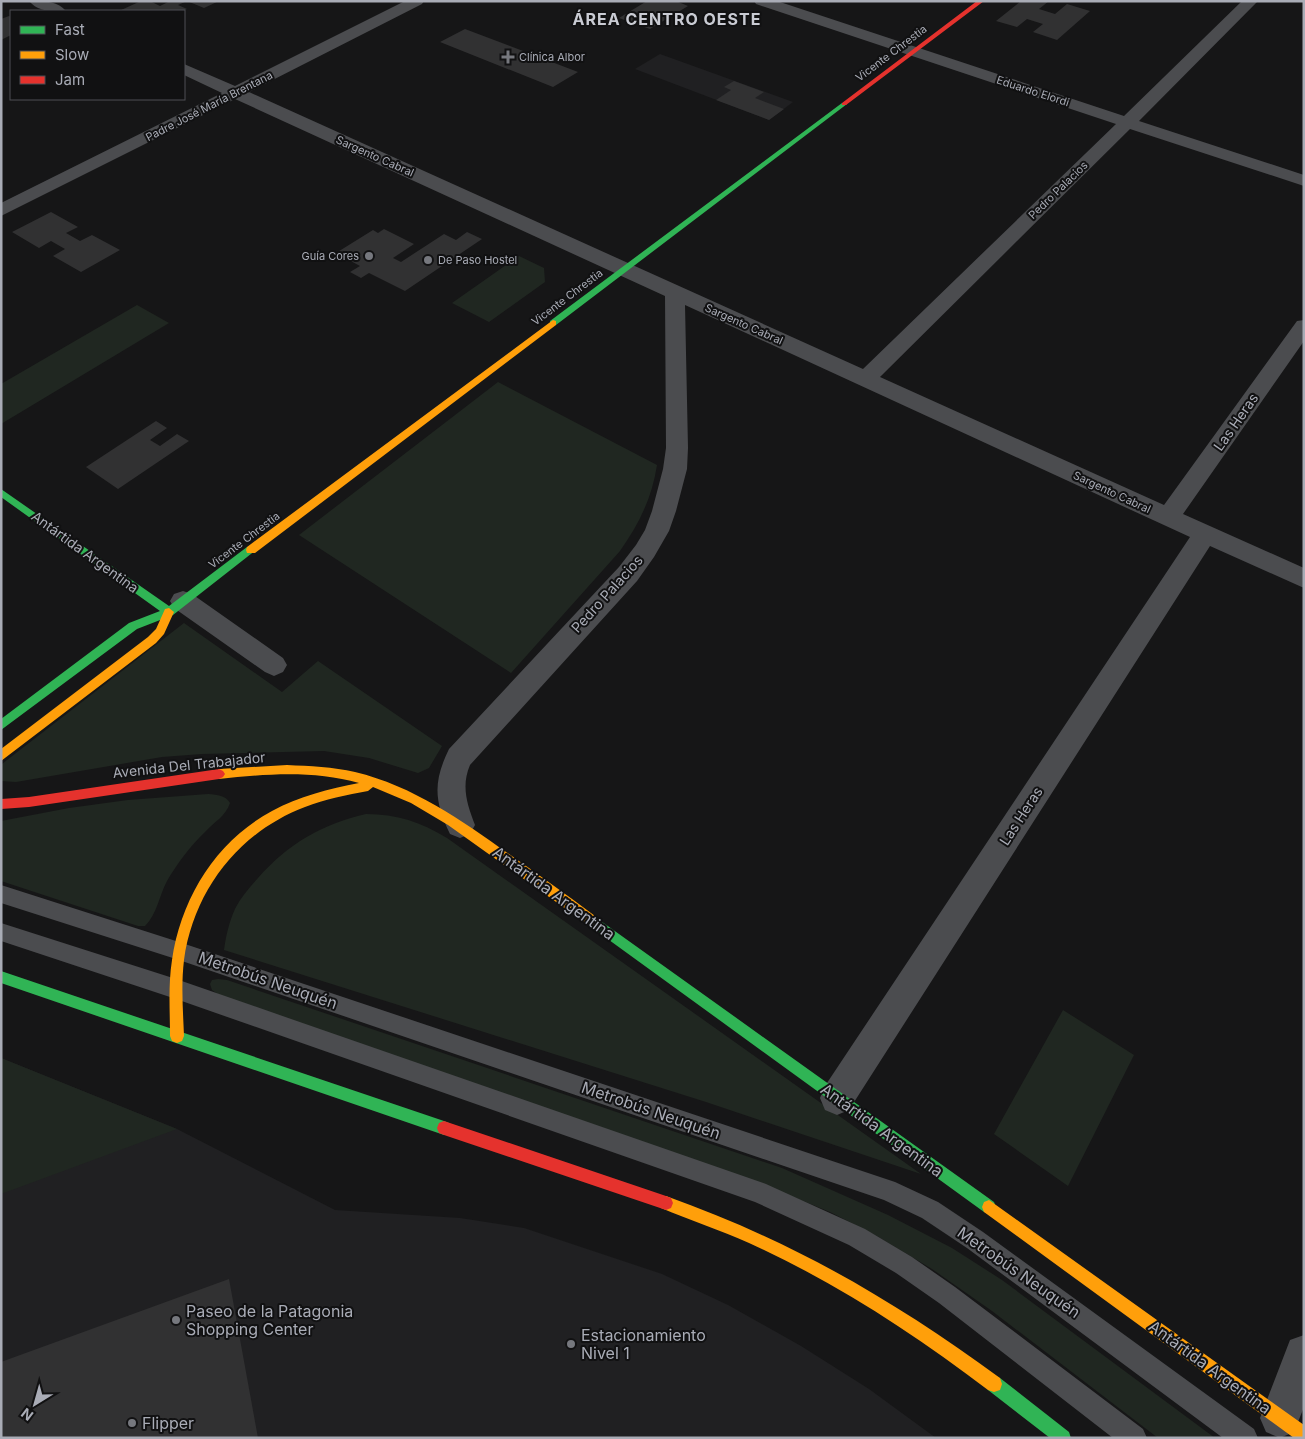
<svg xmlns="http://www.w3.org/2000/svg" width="1305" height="1439" viewBox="0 0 1305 1439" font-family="Inter,sans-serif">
  <rect width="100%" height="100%" fill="#161617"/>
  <path fill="#202022" d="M660 54 793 102 769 120 635 69Z
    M1 1058 177 1129 335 1210 460 1218 524 1228 662 1274 728 1305 801 1346 869 1389 936 1438H1Z"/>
  <path fill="#202721" d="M519 256 544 268 545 282 489 322 452 303Z
    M137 305 169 323 1 424V384Z
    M498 382 657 465C652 498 639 524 620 551L511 673 299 535Z
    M184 623 282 692 318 661 442 746 429 768 418 773 369 758 324 751 202 754 162 757 16 782 1 781V765L7 760Z
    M208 794C218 795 225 795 230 803 226 816 214 822 205 832 190 846 177 864 167 881 159 896 157 914 145 926H138L1 881V821L69 808 128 800Z
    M366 814C397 814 421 822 447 838L921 1174 706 1102 224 950C226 936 229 922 235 909 241 897 250 887 258 878 288 844 322 824 366 814Z
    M218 979 227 980 782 1168 888 1215 952 1248 1002 1280 1215 1438H1158L992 1311 932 1269 875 1235 830 1212 776 1190 219 995 212 990 210 984 212 980Z
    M1063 1010 1134 1055 1068 1186 994 1134Z
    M1 1058 177 1129 1 1194Z"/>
  <path fill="#313132" d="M141 1H150L160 6 170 1H187L178 5 187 9 182 11H119Z
    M187 1H219L204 8Z
    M647 1H676L688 6 650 29 619 18Z
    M1021 1H1049L1039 9 1055 14 1067 4 1090 11 1057 40 1033 32 1043 24 1027 19 1017 27 996 21Z
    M9 16 11 17V35L1 40V19Z
    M465 29 578 72 553 87 440 42Z
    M734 81 764 92 755 98 784 109 769 120 716 100 731 90 724 87Z
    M51 212 78 227 66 233 80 241 92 235 120 250 81 272 53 256 65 249 51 241 39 248 12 232Z
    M384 229 414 244 393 258 401 262 444 234 456 240 467 232 482 239 405 291 369 273 361 278 350 272 360 266 336 253 373 230 378 233Z
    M156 421 167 428 150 440 160 446 177 434 189 441 118 489 86 467Z
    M229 1279 258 1438H1V1362Z"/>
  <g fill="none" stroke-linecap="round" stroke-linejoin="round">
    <path fill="#4b4c4f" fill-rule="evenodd" d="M1 885 179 942 895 1182 938 1202 983 1232 1254 1429 1258 1438H1223L967 1248 922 1218 884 1200 179 960 1 903Z
      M1 923 176 979 766 1184 865 1229 912 1257 955 1287 1143 1429 1147 1438H1113L939 1303 896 1273 849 1245 755 1202 176 999 1 941Z"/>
    <path fill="#4b4c4f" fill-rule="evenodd" d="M29 1C41 1 57 0 66 11 53 12 38 12 29 1Z
      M405 1H424L422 4 249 92 863 369 1116 124 756 4 754 1H777L1124 116 1242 1H1258L1139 121 1304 175V186L1130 129 880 377 1164 505 1297 321 1304 320V341L1183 514 1304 568V588L1210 546 849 1110 837 1115 825 1110 820 1098 825 1086 1190 537 685 305 688 448 687 469 676 511 669 531 654 557 637 581 470 765C461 786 467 804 475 825L470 834 460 838 450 834C434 801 433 782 449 749L619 567 636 545 645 530 652 511 663 469 666 448 665 296 235 99 1 216V203L222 93 184 75V64L235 86Z
      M183 591 192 594 283 658 287 665 283 672 274 676 265 672 174 608 170 601 174 594Z
      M1304 1335V1407L1294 1432 1280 1438 1266 1432 1260 1418 1290 1340Z"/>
    <path fill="#30b455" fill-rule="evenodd" d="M842 103 847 104 556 325H550V321Z
      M1 489 169 606 247 547 251 546 256 550 173 615 137 629 1 730V719L129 623 160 611 1 497Z
      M591 914 994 1202 996 1207 994 1212 989 1214 984 1212 587 924 585 920 587 916Z
      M1 971 444 1121 449 1123 451 1128 449 1133 444 1135 1 983Z
      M994 1376 1000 1378 1069 1432 1071 1438H1050L988 1390 986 1384 988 1378Z"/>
    <path fill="#ff9f0a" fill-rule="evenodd" d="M553 320 556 321V325L255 553H247L246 550 247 547Z
      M169 608 174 612 164 634 156 643 1 761V749L148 637 156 629 165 609Z
      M287 765C310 766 333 767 355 772 413 786 461 820 509 854 538 874 567 895 595 916L597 920 595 924 591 926 587 924 448 825 411 803 373 787 368 791C347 795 325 799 305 807 239 832 194 890 184 960 181 985 183 1011 184 1036L182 1041 177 1043 172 1041 170 1036C170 1011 168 985 172 960 181 898 216 841 272 811 299 796 329 789 359 783 314 770 264 774 219 779L215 777 213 774 215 771 219 769Z
      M666 1196C792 1241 892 1299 1000 1378L1002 1384 1000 1390 994 1392 988 1390C913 1333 835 1282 749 1243 720 1230 690 1220 661 1208L659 1203 661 1198Z
      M989 1200 1304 1425V1438H1294L984 1212 982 1207 984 1202Z"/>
    <path fill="#e5322d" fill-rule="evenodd" d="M977 1H984L846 105H842V103Z
      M219 769 223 771 225 774 223 777 219 779 29 807 1 809V799L29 797Z
      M444 1121 666 1196 671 1198 673 1203 671 1208 666 1210 444 1135 439 1133 437 1128 439 1123Z"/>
  </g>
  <g fill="#76787e" stroke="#111112" stroke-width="2">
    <path d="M505.5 49.5h5v5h5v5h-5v5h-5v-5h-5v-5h5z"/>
    <circle cx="369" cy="256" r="5"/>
    <circle cx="428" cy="260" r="5"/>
    <circle cx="176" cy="1320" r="5"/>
    <circle cx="571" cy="1344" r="5"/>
    <circle cx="132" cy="1423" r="5"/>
  </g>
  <g text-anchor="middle" stroke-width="4" stroke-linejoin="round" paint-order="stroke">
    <g font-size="11" fill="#a9acb6" stroke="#111112">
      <text transform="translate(891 53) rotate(-37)" y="4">Vicente Chrestia</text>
      <text transform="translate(1033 91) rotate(18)" y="4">Eduardo Elordi</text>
      <text transform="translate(209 106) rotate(-27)" y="4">Padre José María Brentana</text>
      <text transform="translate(375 156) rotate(24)" y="4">Sargento Cabral</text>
      <text transform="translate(1058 190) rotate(-44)" y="4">Pedro Palacios</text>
      <text transform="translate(567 297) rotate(-37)" y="4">Vicente Chrestia</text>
      <text transform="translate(744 324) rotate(24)" y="4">Sargento Cabral</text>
      <text transform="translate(1112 492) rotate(25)" y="4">Sargento Cabral</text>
      <text transform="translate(244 540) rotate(-37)" y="4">Vicente Chrestia</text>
    </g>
    <g font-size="11" fill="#a9acb6" stroke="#111112" text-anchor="start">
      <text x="519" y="61">Clínica Albor</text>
      <text x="359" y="260" text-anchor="end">Guía Cores</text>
      <text x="438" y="264">De Paso Hostel</text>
    </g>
    <g font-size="14" fill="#a9acb6" stroke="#111112">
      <text transform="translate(1236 422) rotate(-55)" y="5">Las Heras</text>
      <text transform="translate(85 552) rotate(36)" y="5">Antártida Argentina</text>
      <text transform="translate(607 594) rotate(-48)" y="5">Pedro Palacios</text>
      <text transform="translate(189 765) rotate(-6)" y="5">Avenida Del Trabajador</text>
      <text transform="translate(1021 816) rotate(-57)" y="5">Las Heras</text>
    </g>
    <g font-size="16" font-weight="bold" letter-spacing="1" fill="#c9cbd3" stroke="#111112">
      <text x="667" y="25">ÁREA CENTRO OESTE</text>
    </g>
    <g font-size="16" fill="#a9acb6" stroke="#111112">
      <text transform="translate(554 893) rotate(36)" y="6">Antártida Argentina</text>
      <text transform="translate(268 980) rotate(19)" y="6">Metrobús Neuquén</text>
      <text transform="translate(651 1110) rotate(19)" y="6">Metrobús Neuquén</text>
      <text transform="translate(882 1130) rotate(36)" y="6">Antártida Argentina</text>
      <text transform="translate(1019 1272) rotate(35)" y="6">Metrobús Neuquén</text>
      <text transform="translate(1210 1367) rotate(36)" y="6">Antártida Argentina</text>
    </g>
    <g font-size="16" fill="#a9acb6" stroke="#111112" text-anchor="start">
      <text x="186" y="1317">Paseo de la Patagonia<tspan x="186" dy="18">Shopping Center</tspan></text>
      <text x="581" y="1341">Estacionamiento<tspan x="581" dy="18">Nivel 1</tspan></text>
      <text x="142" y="1429">Flipper</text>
    </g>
  </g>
  <rect width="1305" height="1439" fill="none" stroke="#a9acb6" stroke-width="5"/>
  <rect x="10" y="10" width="175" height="90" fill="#111112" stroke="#4e4f54"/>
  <rect x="20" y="26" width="25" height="8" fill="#30b455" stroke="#4e4f54"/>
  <text x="55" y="35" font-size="15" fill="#a9acb6">Fast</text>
  <rect x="20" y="51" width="25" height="8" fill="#ff9f0a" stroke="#4e4f54"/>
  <text x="55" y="60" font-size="15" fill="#a9acb6">Slow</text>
  <rect x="20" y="76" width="25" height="8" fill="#e5322d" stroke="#4e4f54"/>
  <text x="55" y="85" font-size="15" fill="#a9acb6">Jam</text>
  <g transform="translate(35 1404) rotate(217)" stroke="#111112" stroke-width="4" paint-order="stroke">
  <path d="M0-4L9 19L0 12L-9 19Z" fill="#a9acb6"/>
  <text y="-8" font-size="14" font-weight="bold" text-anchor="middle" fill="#a9acb6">N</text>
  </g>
</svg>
